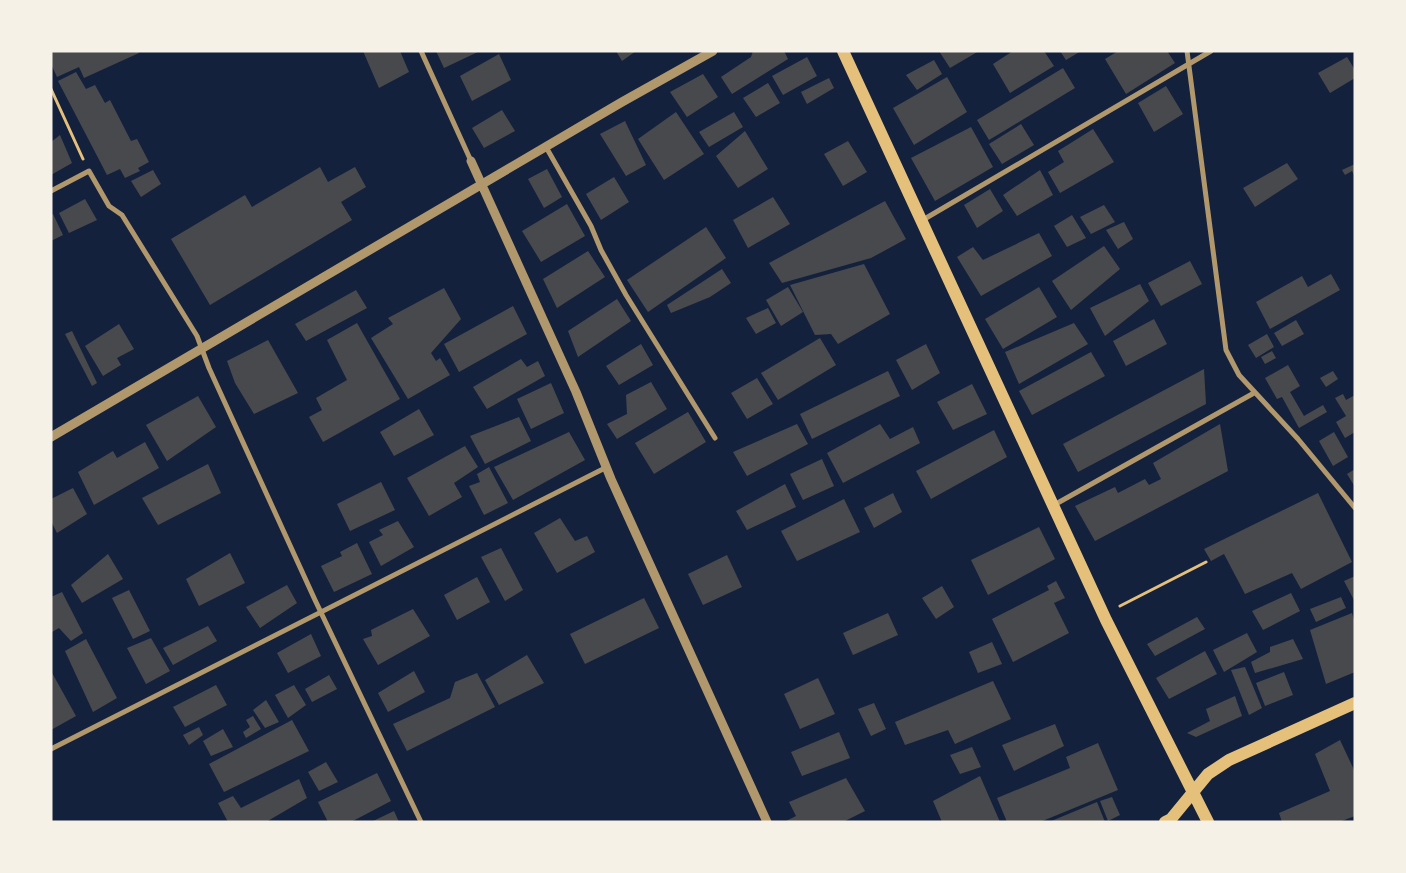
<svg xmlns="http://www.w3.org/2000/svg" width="1406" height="873" viewBox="0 0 1406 873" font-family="Lora,serif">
  <rect width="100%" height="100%" fill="#14213d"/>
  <path fill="#48494c" d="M51 51H138L139 53 84 78 79 67 57 77 51 64Z
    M363 51H400L409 72 379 88Z
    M436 51H480L444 68Z
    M616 51H636L622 61Z
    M753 51H784L788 59 732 94 721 77 751 57Z
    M939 51H979L950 68Z
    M1013 51H1044L1054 66 1010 93 993 64Z
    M1060 51H1081L1066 60Z
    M1118 51H1167L1175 63 1126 94 1105 59Z
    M499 54 511 80 472 101 460 76Z
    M807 57 817 76 783 95 772 76Z
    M1347 57 1355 70V78L1330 93 1318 73Z
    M934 60 942 74 917 90 906 75Z
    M1063 68 1075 88 989 140 977 120Z
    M76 72 86 89 95 85 105 103 110 100 131 141 137 139 149 162 138 168 140 171 125 178 120 169 107 175 58 81Z
    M703 74 718 97 687 117 670 92Z
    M947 77 967 112 914 145 893 108Z
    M829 78 834 88 807 104 801 92Z
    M768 83 780 103 756 117 743 98Z
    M1166 86 1183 114 1154 132 1138 103Z
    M502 110 515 131 484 148 472 128Z
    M676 112 704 154 664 180 638 139Z
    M734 112 743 127 709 147 699 132Z
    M625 121 646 165 626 176 600 134Z
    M1021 124 1034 145 1002 164 989 144Z
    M971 127 993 167 935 201 911 158Z
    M1093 129 1114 162 1060 193 1048 172 1064 162 1058 151Z
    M745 131 768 169 738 188 716 156Z
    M60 135 72 163 51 175V142Z
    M848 141 867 172 843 186 824 154Z
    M1287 163 1298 179 1255 207 1243 188Z
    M1355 164V177L1352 171 1345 175 1342 170Z
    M320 167 328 182 355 167 366 187 341 202 352 220 210 305 171 239 245 195 252 207Z
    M547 169 562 197 544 208 528 179Z
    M153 170 161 184 141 197 131 181Z
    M1040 170 1053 195 1017 216 1003 195Z
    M614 177 629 202 601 220 586 194Z
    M990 189 1003 211 977 228 964 205Z
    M773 197 790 224 748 248 733 220Z
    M85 199 97 220 69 233 59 213Z
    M885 201 906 239 871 258 782 283 769 263Z
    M567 204 585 236 541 262 522 231Z
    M1104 205 1115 222 1091 234 1080 217Z
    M53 214 63 235 51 241V215Z
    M1072 215 1086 238 1067 247 1054 226Z
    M1124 222 1133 239 1118 249 1106 230Z
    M706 227 726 258 648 312 627 280Z
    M1039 233 1052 256 981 296 957 257 973 247 983 260Z
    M1104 246 1120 269 1071 310 1052 281Z
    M588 251 605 277 557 308 543 279Z
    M1190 261 1202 284 1161 306 1148 283Z
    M864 264 890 314 838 344 831 334 815 335 790 285Z
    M722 269 731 283 710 297 671 313 667 305Z
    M1331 274 1340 290 1270 329 1256 302 1302 276 1308 287Z
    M1140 284 1149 301 1105 336 1090 308Z
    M788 287 803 312 781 326 766 300Z
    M1039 287 1057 317 1003 349 985 319Z
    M444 288 461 319 431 353 436 361 440 358 450 375 408 399 371 338 393 324 388 318Z
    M356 290 367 308 306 341 295 324Z
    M617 299 631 321 578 357 568 331Z
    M513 306 527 334 459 372 444 344Z
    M768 308 776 323 756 334 746 318Z
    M1154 319 1167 344 1126 366 1113 341Z
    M1296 320 1304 334 1282 346 1274 333Z
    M357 323 400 399 323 442 309 417 322 410 316 398 347 380 327 340Z
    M1074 323 1088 344 1019 384 1005 352Z
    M119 324 134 349 117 358 121 365 103 376 85 346Z
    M72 331 97 383 92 386 65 334Z
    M1267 334 1274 347 1256 358 1248 345Z
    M820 338 836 365 778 400 761 373Z
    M268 340 298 393 254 414 235 383 227 361Z
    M641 344 653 365 619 385 606 366Z
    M926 344 940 373 912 390 896 360Z
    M1272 351 1276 358 1265 364 1261 357Z
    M1091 352 1105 376 1032 415 1019 391Z
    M521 359 527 367 538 361 545 376 487 409 473 387Z
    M1288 365 1300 386 1290 392 1304 416 1323 405 1327 412 1299 428 1282 397 1277 399 1265 378Z
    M1204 369 1206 404 1078 472 1063 444Z
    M888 371 900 396 812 439 800 414Z
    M1333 371 1338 379 1326 387 1320 378Z
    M757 378 773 404 747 419 731 393Z
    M651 382 667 409 617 439 607 424 627 414 626 395Z
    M551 383 564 413 531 429 517 399Z
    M972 384 987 414 953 430 937 402Z
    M1343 394 1346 400 1355 395V432L1345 438 1336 422 1346 416 1335 398Z
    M198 396 216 427 167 461 146 425Z
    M419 409 434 435 394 456 380 432Z
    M688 412 706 442 654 474 635 443Z
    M519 417 531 441 485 464 470 436Z
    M797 424 808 444 747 476 733 452Z
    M880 424 890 439 913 427 920 443 843 483 827 453Z
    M1220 424 1228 471 1095 541 1075 506 1115 487 1118 493 1145 479 1149 485 1161 479 1153 463Z
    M994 430 1007 457 931 499 916 471Z
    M569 432 585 460 513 500 494 467Z
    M1334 432 1348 457 1333 466 1319 441Z
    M145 442 159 468 94 505 78 472 113 451 117 458Z
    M465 446 478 467 454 483 462 497 429 516 407 478Z
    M822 459 834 486 803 500 790 474Z
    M208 464 221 493 158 525 142 498Z
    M489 467 508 503 484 515 469 486 480 482 477 474Z
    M1355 469V487L1347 474Z
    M381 482 395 510 350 531 337 504Z
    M785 484 796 507 747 530 736 511Z
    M73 488 87 514 57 533 51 521V499Z
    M893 493 902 512 874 528 864 508Z
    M1318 493 1352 562 1301 589 1292 573 1245 594 1224 554 1211 561 1204 549Z
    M844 499 860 532 797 561 781 531Z
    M560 518 575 541 587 536 595 552 557 573 534 533Z
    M398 521 414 547 381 566 369 542 383 535 379 530Z
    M1039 527 1055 559 988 595 971 560Z
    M357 543 372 574 334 592 321 566 342 556 340 552Z
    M501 548 523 590 505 601 481 557Z
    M230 553 245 583 199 606 186 579Z
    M108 554 123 579 82 603 71 585Z
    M727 555 742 587 703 605 688 574Z
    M1355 576V602L1344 581Z
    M477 577 490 602 457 620 444 595Z
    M1056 581 1065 598 1054 603 1069 633 1013 662 992 619 1049 590 1047 586Z
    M287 585 297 603 260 628 246 607Z
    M942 586 954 607 936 619 922 598Z
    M129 590 150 631 133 639 112 598Z
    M62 592 83 633 71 641 59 628 52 632 51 630V597Z
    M1291 593 1300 611 1263 630 1252 611Z
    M1341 597 1346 608 1316 622 1310 609Z
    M644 598 659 628 585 664 570 634Z
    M413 609 430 636 378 665 363 639 372 636 371 630Z
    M888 613 898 635 853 655 843 633Z
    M1352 613 1355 623V672L1326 684 1310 630Z
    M1197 617 1205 629 1155 656 1147 644Z
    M208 626 217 641 173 665 163 648Z
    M1247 633 1257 652 1224 672 1213 650Z
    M311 634 321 656 288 673 277 653Z
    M151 638 170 671 146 684 127 648Z
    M86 639 117 698 93 712 65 651Z
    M1293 639 1303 659 1255 673 1251 662 1270 652V647Z
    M992 642 1002 664 978 673 969 652Z
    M1205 651 1217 674 1169 699 1156 678Z
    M527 655 544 683 499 705 485 680Z
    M1245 667 1262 708 1249 715 1231 670Z
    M51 671 76 716 51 730Z
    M414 671 425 692 388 712 378 693Z
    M1284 672 1293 695 1265 706 1256 683Z
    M477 673 495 707 407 751 393 724 450 698 455 682Z
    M329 675 337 689 312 702 305 689Z
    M818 678 835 714 800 729 784 694Z
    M993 681 1011 719 955 744 948 730 905 745 895 722Z
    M216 685 227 705 185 727 173 707Z
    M294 685 306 705 288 718 275 695Z
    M1235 696 1242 716 1196 737 1187 733 1210 721 1206 709Z
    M266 700 279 722 265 728 253 710Z
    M874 703 886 729 871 736 858 709Z
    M253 716 261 729 246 738 243 732 250 727 246 720Z
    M292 720 309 751 224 792 209 764Z
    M1055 724 1064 746 1014 771 1002 745Z
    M199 727 203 735 189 745 183 735Z
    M223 729 233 747 211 756 203 741Z
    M839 732 850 758 802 776 791 752Z
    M1340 740 1355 772V816L1339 822H1282L1279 813 1330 791 1315 754Z
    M1098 743 1118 790 1040 822H1007L997 798 1070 768 1066 757Z
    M972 747 981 767 960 774 950 755Z
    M326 762 338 782 319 791 308 772Z
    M377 773 391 801 351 822H328L318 802Z
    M980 776 1000 822H942L933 801Z
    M846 778 865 811 843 822H784L796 816 789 802Z
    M299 779 307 798 266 822H228L218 803 233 796 241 808Z
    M1112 797 1120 815 1108 821 1100 801Z
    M1097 802 1105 822H1049Z
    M394 811 399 822H371Z"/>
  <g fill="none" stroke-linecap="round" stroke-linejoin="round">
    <path stroke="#e5c07b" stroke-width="3" d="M51 89 83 159
      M1120 606 1206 562"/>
    <path stroke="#b1986c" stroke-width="5" d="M421 51 471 161
      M1187 51 1226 350 1239 375 1298 439 1355 508
      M546 147 591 226 601 250 626 295 715 438
      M51 191 89 171 109 206 122 215 197 336 209 368 315 600 421 822
      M921 221 1211 51
      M1054 505 1254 393
      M51 749 607 467"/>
    <path stroke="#b1986c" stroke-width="9" d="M471 161 576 392 611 479 767 822
      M51 437 622 102 713 51"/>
    <path stroke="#e5c07b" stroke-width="12" d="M843 51 1106 620 1208 822
      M1165 822 1171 819 1208 774 1229 760 1355 703"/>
  </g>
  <rect width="1406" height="873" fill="none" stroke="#f6f1e7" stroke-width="105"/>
</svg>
